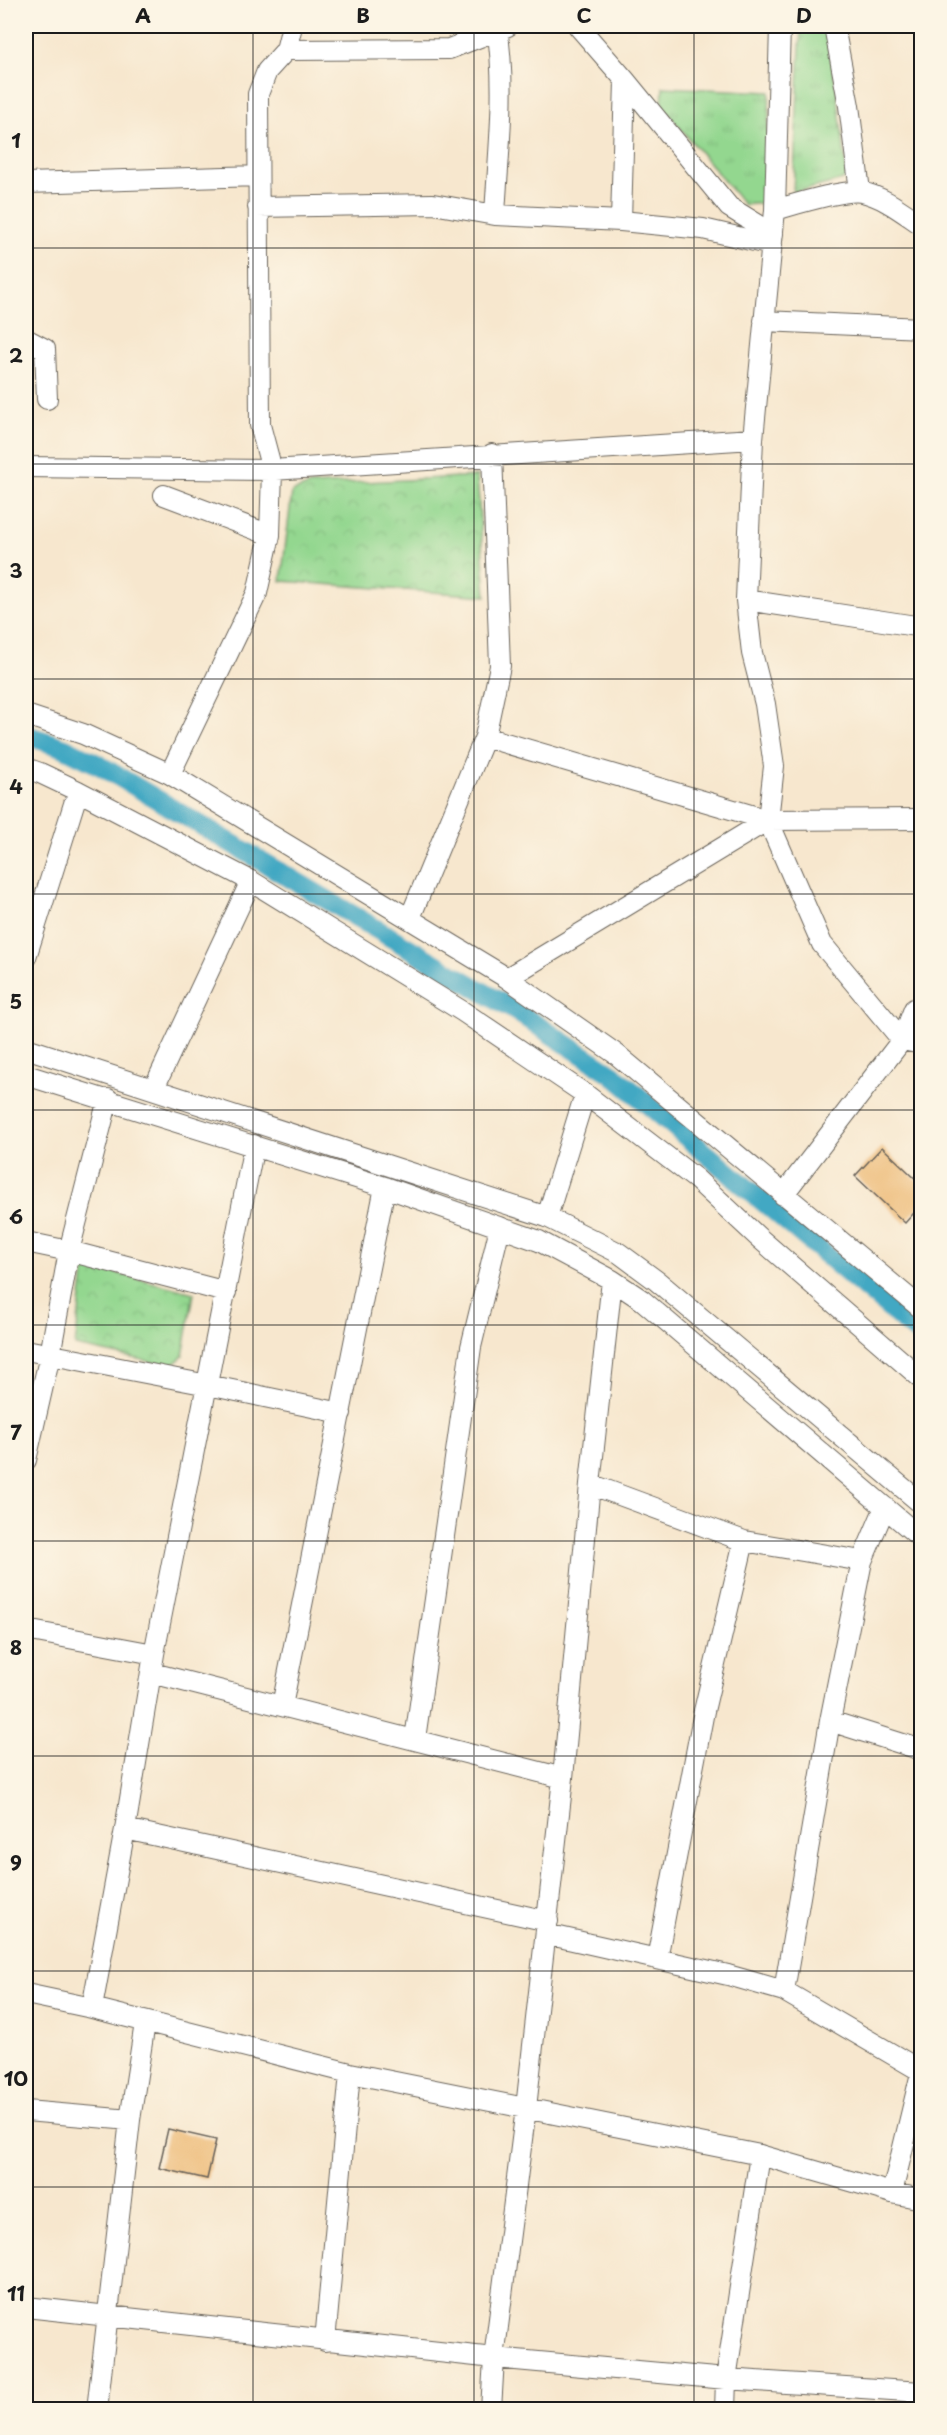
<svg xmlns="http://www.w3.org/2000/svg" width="947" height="2435" viewBox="0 0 947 2435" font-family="'Playpen Sans',sans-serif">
  <defs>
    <pattern id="grass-tufts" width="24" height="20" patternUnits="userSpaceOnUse" patternTransform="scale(1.5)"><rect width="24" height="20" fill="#93d78f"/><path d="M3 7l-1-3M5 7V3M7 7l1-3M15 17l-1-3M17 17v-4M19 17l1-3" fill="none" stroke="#7eb87b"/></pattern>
    <pattern id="park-crowns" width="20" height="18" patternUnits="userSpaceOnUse" patternTransform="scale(1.5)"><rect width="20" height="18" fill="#93d78f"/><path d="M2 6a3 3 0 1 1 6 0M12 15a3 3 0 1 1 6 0" fill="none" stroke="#7eb87b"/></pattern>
  </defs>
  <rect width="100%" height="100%" fill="#fcf5e5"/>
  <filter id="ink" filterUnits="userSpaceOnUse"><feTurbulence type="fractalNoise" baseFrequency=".0167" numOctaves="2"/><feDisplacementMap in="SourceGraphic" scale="12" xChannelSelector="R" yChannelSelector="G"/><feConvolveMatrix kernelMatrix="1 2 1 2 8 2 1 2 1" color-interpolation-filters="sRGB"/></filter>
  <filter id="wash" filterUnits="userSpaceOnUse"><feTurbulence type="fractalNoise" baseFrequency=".008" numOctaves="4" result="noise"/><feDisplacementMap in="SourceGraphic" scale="24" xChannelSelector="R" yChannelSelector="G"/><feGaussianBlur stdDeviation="1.35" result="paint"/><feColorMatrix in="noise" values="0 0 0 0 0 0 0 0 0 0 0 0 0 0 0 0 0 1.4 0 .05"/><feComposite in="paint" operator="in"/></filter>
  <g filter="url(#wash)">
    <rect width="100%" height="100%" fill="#f7e7ce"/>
    <path fill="url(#grass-tufts)" stroke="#587a56" stroke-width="1.5" d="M801 26H825L837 91 847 175 843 180 793 193Z
      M663 87 770 92 764 203 744 205 662 106Z"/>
    <path fill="url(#park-crowns)" stroke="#587a56" stroke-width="1.5" d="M477 476 486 596 281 581 292 492 310 485Z
      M85 1265 194 1293 183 1356 171 1366 75 1346Z"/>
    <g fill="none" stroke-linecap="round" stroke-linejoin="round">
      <path stroke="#43a8c3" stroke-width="20" d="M26 735 65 748 99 765 517 1012 612 1074 922 1336"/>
    </g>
    <g id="blocks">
      <path fill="#edb975" d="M882 1147 921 1184V1205L905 1223 855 1176Z
        M168 2129 216 2140 207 2179 159 2168Z"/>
    </g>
  </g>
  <g filter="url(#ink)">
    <use href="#blocks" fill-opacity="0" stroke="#69635a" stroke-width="1.5"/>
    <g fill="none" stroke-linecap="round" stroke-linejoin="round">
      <defs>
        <path id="minor" d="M578 26 625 80 729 207 773 234
          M780 26 775 210 753 439 746 600 752 653 765 704 774 766 768 820 822 944 902 1040 914 1009 922 1005
          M834 26 849 106 860 191
          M286 50 449 49 508 26
          M26 183 258 176
          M258 207 433 204 495 215 621 221 703 229 772 245
          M775 210C793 205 844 189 861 192 883 196 904 213 922 225
          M495 215C498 156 507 88 497 29
          M621 221 625 80
          M764 321 922 328
          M26 339 45 349 47 399
          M26 467 272 470 753 439
          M164 495 270 535
          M746 600 922 627
          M26 715 83 734 170 774 507 978 616 1054 922 1309
          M485 737 768 820
          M26 768 40 773 78 791 251 881 462 1011 585 1094 696 1179 758 1237 922 1379
          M170 774 257 593 270 535 272 470 260 425 258 94 267 71 286 50 292 26
          M410 918 485 737 500 666 492 454
          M26 957 78 791
          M507 978 768 820 922 819
          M26 1048 547 1217 619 1253 657 1281 922 1504
          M26 1075 385 1187 539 1241 612 1280 642 1300 922 1539
          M154 1088 251 881
          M783 1195 902 1040 922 1044
          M547 1217 585 1094
          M26 1242 69 1251 226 1292
          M26 1350 208 1385 341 1413
          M26 1460 50 1355 69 1251 108 1099
          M590 1484 744 1541 862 1561
          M26 1630 154 1654
          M152 1673 563 1778
          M282 1706 385 1187
          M830 1721 922 1750
          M415 1739 471 1347 500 1227
          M125 1829 548 1921
          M546 1934 728 1975 784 1991 921 2071
          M657 1959 704 1711 744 1541
          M784 1991 830 1721 862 1561 885 1507
          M26 1994 92 2008 350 2073 760 2155 892 2193 922 2199
          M92 2008 125 1829 154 1654 254 1145
          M26 2111 130 2120
          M892 2193 922 2069
          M26 2307 494 2358 726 2379 922 2392
          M325 2341 350 2073
          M97 2410 130 2120 145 2023
          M491 2410 494 2358 526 2108 563 1778 590 1484 612 1280
          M725 2410 726 2379 760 2155"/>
      </defs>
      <use href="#minor" stroke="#69635a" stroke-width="22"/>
      <use href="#minor" stroke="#fff" stroke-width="20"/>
    </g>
  </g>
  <path fill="none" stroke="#1c1c1c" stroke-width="1.5" stroke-opacity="0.55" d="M253 26V2410M474 26V2410M694 26V2410M26 248H922M26 464H922M26 679H922M26 894H922M26 1110H922M26 1325H922M26 1541H922M26 1756H922M26 1971H922M26 2187H922"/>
  <rect width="947" height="2435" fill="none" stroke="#fcf5e5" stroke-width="66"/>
  <rect x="33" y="33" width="881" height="2369" fill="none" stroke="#1c1c1c" stroke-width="2"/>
  <g font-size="20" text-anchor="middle" font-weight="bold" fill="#1c1c1c">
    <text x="143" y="23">A</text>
    <text x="363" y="23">B</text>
    <text x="584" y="23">C</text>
    <text x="804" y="23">D</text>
    <text x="16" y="148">1</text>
    <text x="16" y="363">2</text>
    <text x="16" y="578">3</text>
    <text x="16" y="794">4</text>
    <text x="16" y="1009">5</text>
    <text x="16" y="1224">6</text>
    <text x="16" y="1440">7</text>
    <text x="16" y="1655">8</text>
    <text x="16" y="1870">9</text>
    <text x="16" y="2086">10</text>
    <text x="16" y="2301">11</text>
  </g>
</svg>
